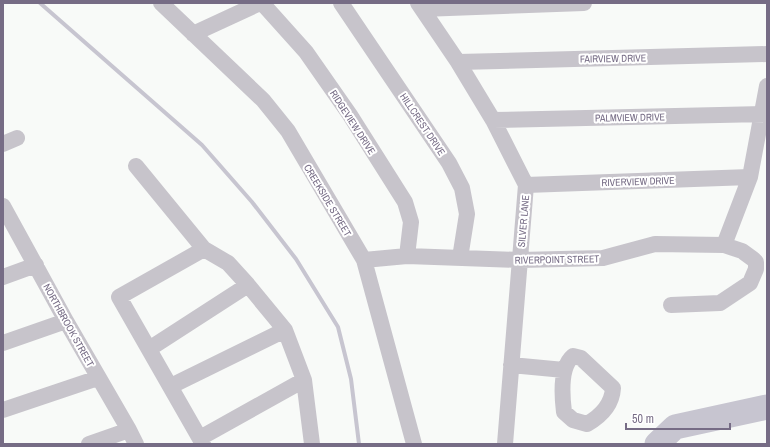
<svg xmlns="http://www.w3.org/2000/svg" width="770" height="447" viewBox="0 0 770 447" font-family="'Archivo Narrow',sans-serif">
  <rect width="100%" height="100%" fill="#f8faf8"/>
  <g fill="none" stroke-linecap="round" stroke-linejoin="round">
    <path stroke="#c7c5d0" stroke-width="4" d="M40 3 202 145 252 202 296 259 338 327 351 379 359 444"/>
    <path stroke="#c7c5d0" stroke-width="25" d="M657 444 675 427 767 407"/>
    <path stroke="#c7c4cb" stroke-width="16" d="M161 3 263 100 288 131 364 260 414 444
      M262 3 306 52 350 115 405 202 411 222 407 256
      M341 3 449 163 462 188 467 214 460 258
      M418 3 458 62 493 120 526 185 505 444
      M422 9 584 3
      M193 34 260 3
      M458 62 767 54
      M493 120 767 114
      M3 144 17 138
      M136 166 204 249 228 263 248 285 285 330 304 380 312 444
      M526 185 750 177
      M3 206 66 321 129 430 136 444
      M724 245 750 177 767 86
      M364 260 407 256 520 260 603 258 655 244 724 245 742 251 753 259 756 262V269L750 283 720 303 671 305
      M3 277 36 265
      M3 343 66 321
      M149 349 248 285
      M573 356 581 358 613 388C612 405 601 416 587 424L573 420 564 412C562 396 560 367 573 356Z
      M511 365 564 370
      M171 386 285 330
      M3 410 98 378
      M200 438 304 380
      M89 444 129 430
      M203 444 119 297 204 249"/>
  </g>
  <g text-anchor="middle" stroke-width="4" stroke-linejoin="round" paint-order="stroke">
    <g font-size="10" fill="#766c85" stroke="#fff">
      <text transform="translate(613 58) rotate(-1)" y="4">FAIRVIEW DRIVE</text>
      <text transform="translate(630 117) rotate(-1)" y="4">PALMVIEW DRIVE</text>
      <text transform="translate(353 122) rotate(57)" y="4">RIDGEVIEW DRIVE</text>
      <text transform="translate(423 124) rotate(56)" y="4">HILLCREST DRIVE</text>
      <text transform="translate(638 181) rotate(-2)" y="4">RIVERVIEW DRIVE</text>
      <text transform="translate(328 200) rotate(59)" y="4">CREEKSIDE STREET</text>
      <text transform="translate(523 221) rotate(-85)" y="4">SILVER LANE</text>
      <text transform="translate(557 259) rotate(-1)" y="4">RIVERPOINT STREET</text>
      <text transform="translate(69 325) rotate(61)" y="4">NORTHBROOK STREET</text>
    </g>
  </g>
  <rect width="770" height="447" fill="none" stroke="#766c85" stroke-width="8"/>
  <path d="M626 423v6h104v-6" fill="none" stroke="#766c85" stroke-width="2"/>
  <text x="632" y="423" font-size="12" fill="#766c85" stroke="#ffffff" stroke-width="3" paint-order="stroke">50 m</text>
</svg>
